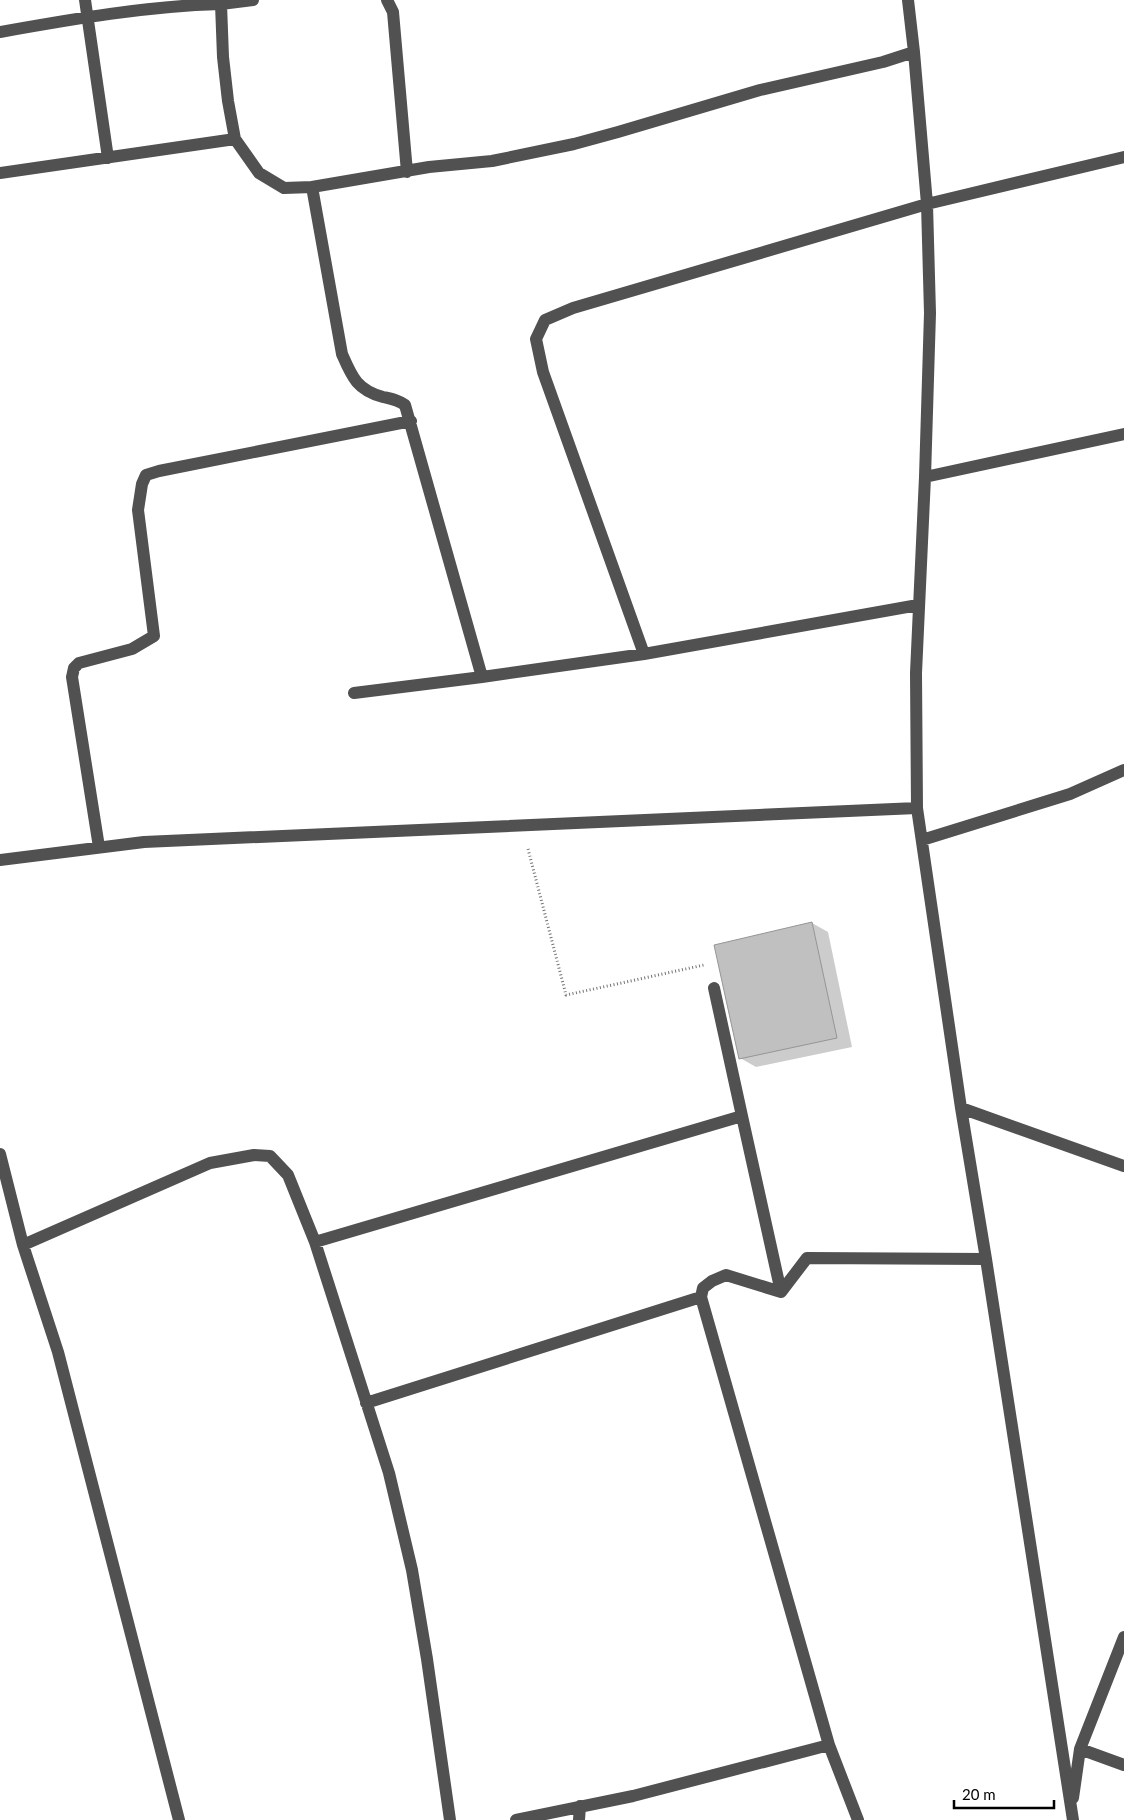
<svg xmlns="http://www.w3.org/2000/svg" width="1124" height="1820" viewBox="0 0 1124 1820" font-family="Lato,sans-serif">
  <rect width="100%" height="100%" fill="#fff"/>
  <path fill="#0003" d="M812 923 828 932 852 1047 756 1067 740 1058Z"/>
  <path fill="#c0c0c0" stroke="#959595" d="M812 922 837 1038 739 1059 714 945Z"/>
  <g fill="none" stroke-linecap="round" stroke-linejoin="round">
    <path stroke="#737373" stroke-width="3" stroke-dasharray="1 2.5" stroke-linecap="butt" d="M528 849 566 995 704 965"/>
    <path stroke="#515151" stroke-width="12" d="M85 0 108 158
      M387 0 393 12 407 172
      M908 0 914 52 927 204 930 313 925 477 916 673 917 808 961 1108 986 1259 1073 1820
      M221 4 253 0
      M0 32C73 19 147 6 221 4L223 57 228 101 235 139 259 173 284 188 312 187 429 167 492 161 574 144 618 132 760 90 883 62 914 52
      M0 173 235 139
      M312 187 342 354C352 377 357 390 383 397 392 399 398 400 405 405L482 677
      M925 477 1124 434
      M644 654 543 372 536 339 545 320 573 308 927 204 1124 157
      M354 693 482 677 644 654 918 605
      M922 840 1070 794 1124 770
      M99 847 72 677 74 668 79 663 132 649 154 636 138 510 142 484 146 475 159 471 411 421
      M0 860 144 842 917 808
      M714 988 742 1116
      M961 1108 1124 1166
      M0 1154 23 1245 58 1352 179 1820
      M315 1242 742 1116 781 1292
      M23 1245 210 1163 254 1155 270 1156 288 1175 315 1242 389 1473 412 1570 427 1659 450 1820
      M366 1403 701 1297
      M829 1745 858 1820
      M1080 1749 1124 1765
      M1073 1798 1080 1749 1124 1637
      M516 1820 633 1796 829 1745 701 1297 703 1288 712 1281 726 1275 781 1292 807 1258 986 1259
      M579 1820 580 1806"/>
  </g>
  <path d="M954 1800v8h100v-8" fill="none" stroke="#000000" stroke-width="2.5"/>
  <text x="962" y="1800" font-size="15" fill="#000000" stroke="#ffffff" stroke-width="4" paint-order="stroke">20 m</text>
</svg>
